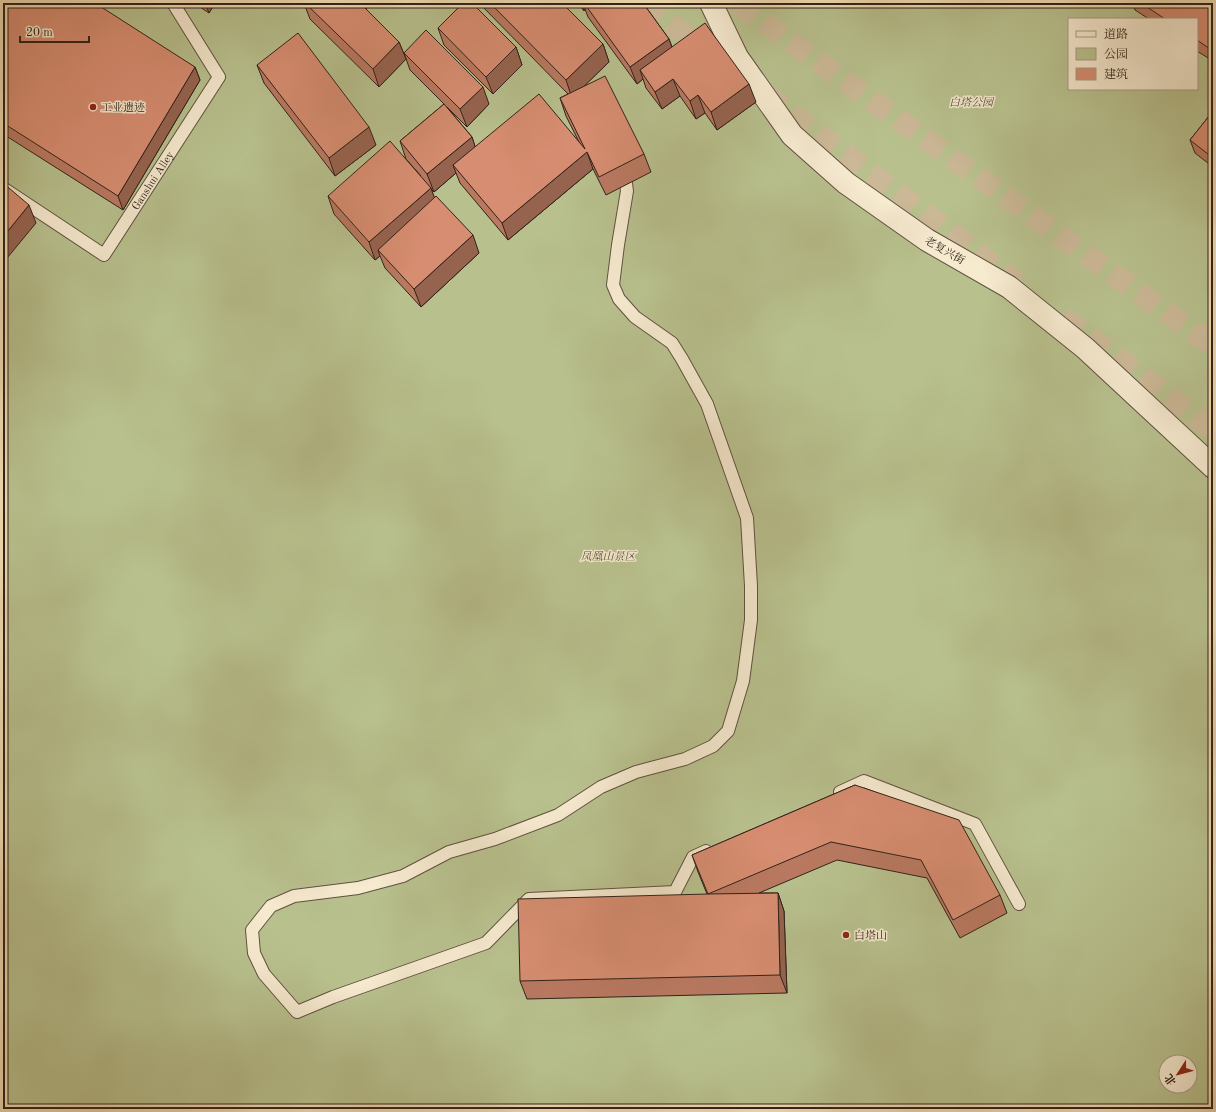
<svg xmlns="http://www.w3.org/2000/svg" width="1216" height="1112" viewBox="0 0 1216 1112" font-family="'Old Standard TT','Noto Serif SC',serif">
  <rect width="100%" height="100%" fill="#f1deb5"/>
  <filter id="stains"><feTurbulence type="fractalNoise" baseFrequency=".005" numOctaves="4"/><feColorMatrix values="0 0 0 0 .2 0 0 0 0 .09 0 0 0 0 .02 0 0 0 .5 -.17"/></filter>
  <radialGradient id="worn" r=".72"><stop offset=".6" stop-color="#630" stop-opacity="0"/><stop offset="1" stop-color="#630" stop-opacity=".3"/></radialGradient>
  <path fill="#b8c18e" stroke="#747154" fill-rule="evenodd" d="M3 3H1213V1109H3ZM1069 19H1197V89H1069ZM1166 1062H1190V1086H1166Z"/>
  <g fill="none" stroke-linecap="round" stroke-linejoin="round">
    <path stroke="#cbb896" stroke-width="22" stroke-dasharray="22 11" stroke-linecap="butt" d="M644 3 712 54
      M737 3 1213 346
      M765 94 1018 283
      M1063 317 1213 430"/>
    <defs>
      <g id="lane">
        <path d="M624 169 627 191 618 245 613 285 619 299 635 317 672 343 682 359 707 404 747 518 751 586V620L743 681 728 731 713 746 685 759 636 772 601 787 558 815 495 839 449 852 403 876 358 888 294 896 271 906 252 930 254 953 264 974 297 1012 333 997 486 943 529 899 675 892 693 857 706 851"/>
        <path id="s1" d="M3 188 104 255 219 77 173 3"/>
        <path d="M840 792 864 781 975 824 1019 904"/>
      </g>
      <path id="street" d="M711 3 737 57 792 135 846 183 927 240 1009 287 1085 348 1213 467"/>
    </defs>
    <use href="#lane" stroke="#615040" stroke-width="14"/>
    <use href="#street" stroke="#615040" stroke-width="24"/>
    <use href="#lane" stroke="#f6eacf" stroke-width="12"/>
    <use href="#street" stroke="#f6eacf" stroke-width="22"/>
  </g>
  <path fill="#b97961" stroke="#312119" d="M3 3 195 67 200 80 123 210 3 134Z
    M194 3H215L209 13Z
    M304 3H371L366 9 399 42 406 59 379 87 310 19Z
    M480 3H562L603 44 609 62 585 85 644 154 651 172 606 195 593 169 508 240 460 183 456 173 434 192 431 189 434 198 479 253 421 307 385 268 380 256 375 260 334 214 328 196 421 176 406 159 400 141 444 104 410 70 404 53 489 104 467 127 447 107 472 137 475 147 579 142 566 116 560 98 568 94 481 5Z
    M578 3H643L669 39 672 47 756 102 717 130 705 113 696 119 680 96 662 109 646 88 643 79 637 84 588 17 585 9 584 11Z
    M1133 3H1213V61L1197 51V19H1149L1135 10Z
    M438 28 516 47 522 65 493 94 444 45Z
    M257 65 376 145 335 176 264 83Z
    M1213 111V167L1195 153 1190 140Z
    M855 785 1000 895 1007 913 960 938 927 878 837 860 759 893H778L784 911 787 993 527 999 520 981 707 894 698 872 692 855Z"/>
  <path fill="#96634f" stroke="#312119" d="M205 3H215L209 13Z
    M356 3H371L360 14Z
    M581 3H583L585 9 584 11Z
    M669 39 675 56 640 70 643 79 637 84 630 67Z
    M399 42 406 59 379 87 373 69Z
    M603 44 609 62 572 98 566 80Z
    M516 47 522 65 493 94 486 77Z
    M195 67 200 80 123 210 118 196Z
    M673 79 680 96 662 109 655 92Z
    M749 84 756 102 717 130 711 112Z
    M483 87 489 104 467 127 460 109Z
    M698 95 705 113 696 119 690 101Z
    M369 127 376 145 335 176 329 158Z
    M472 137 478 155 453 165 456 173 434 192 427 174Z
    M587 152 593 169 508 240 502 223Z
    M431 188 437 205 378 250 380 256 375 260 369 242Z
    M29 205 36 223 3 263V237Z
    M473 235 479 253 421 307 414 289Z
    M778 893 784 911 787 993 780 975Z"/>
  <path fill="#d78d71" stroke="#312119" d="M3 3H95L195 67 118 196 3 123Z
    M305 3H360L399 42 373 69Z
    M463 3H472L516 47 486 77 438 28Z
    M490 3H562L603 44 566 80Z
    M584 3H643L669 39 630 67Z
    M1141 3H1213V51L1197 40V19H1165Z
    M705 23 749 84 711 112 698 95 690 101 673 79 655 92 640 70Z
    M426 30 483 87 460 109 404 53Z
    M298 33 369 127 329 158 257 65Z
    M605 76 644 154 599 177 587 152 502 223 453 165 539 94 585 149 560 98Z
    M444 104 472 137 427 174 400 141Z
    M1213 111V158L1190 140Z
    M390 141 431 188 369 242 328 196Z
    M3 183 29 205 3 237Z
    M436 196 473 235 414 289 378 250Z
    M855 785 959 820 1000 895 953 920 921 860 831 842 708 894 778 893 780 975 520 981 518 899 708 894 692 855Z"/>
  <g fill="#8f2418" stroke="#f6eacf" stroke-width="1.5">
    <circle cx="93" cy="107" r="4"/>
    <circle cx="846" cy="935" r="4"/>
  </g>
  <g text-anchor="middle" stroke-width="3" stroke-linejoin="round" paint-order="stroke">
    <g font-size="11" font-style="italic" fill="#5a513c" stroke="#f6eacf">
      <text x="971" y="106">白塔公园</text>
      <text x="608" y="560">凤凰山景区</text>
    </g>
    <g font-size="11" fill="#312119" stroke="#f6eacf" text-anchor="start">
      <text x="101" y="111">工业遗迹</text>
      <text x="854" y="939">白塔山</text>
    </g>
    <g font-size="11" fill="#312119" stroke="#f6eacf">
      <text dy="4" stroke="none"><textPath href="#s1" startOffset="210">Ganshui Alley</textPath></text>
      <text transform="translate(945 250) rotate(30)" y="4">老复兴街</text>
    </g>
  </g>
  <rect width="1216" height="1112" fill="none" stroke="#f1deb5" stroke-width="16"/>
  <rect x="4" y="4" width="1208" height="1104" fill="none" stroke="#312119" stroke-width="2"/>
  <rect x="8" y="8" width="1200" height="1096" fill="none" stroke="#312119"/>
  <rect x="1068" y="18" width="130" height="72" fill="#f6eacf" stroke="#a79a86"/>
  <rect x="1076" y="31" width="20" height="6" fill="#f6eacf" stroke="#a79a86"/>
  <text x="1104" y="38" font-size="12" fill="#312119">道路</text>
  <rect x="1076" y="48" width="20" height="12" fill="#b8c18e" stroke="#a79a86"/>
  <text x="1104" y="58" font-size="12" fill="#312119">公园</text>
  <rect x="1076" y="68" width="20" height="12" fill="#d78d71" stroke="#a79a86"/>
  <text x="1104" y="78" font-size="12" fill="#312119">建筑</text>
  <g transform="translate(1178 1074) rotate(234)"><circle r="19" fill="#f6eacf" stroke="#a79a86"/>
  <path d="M0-3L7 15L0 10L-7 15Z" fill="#8f2418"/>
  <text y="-6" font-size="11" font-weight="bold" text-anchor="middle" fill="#312119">北</text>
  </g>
  <path d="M20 36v6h69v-6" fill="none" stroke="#312119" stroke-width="2"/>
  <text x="26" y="36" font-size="12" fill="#312119" stroke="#f6eacf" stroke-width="3" paint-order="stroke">20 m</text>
  <rect width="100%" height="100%" filter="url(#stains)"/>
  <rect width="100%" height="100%" fill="url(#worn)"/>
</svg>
